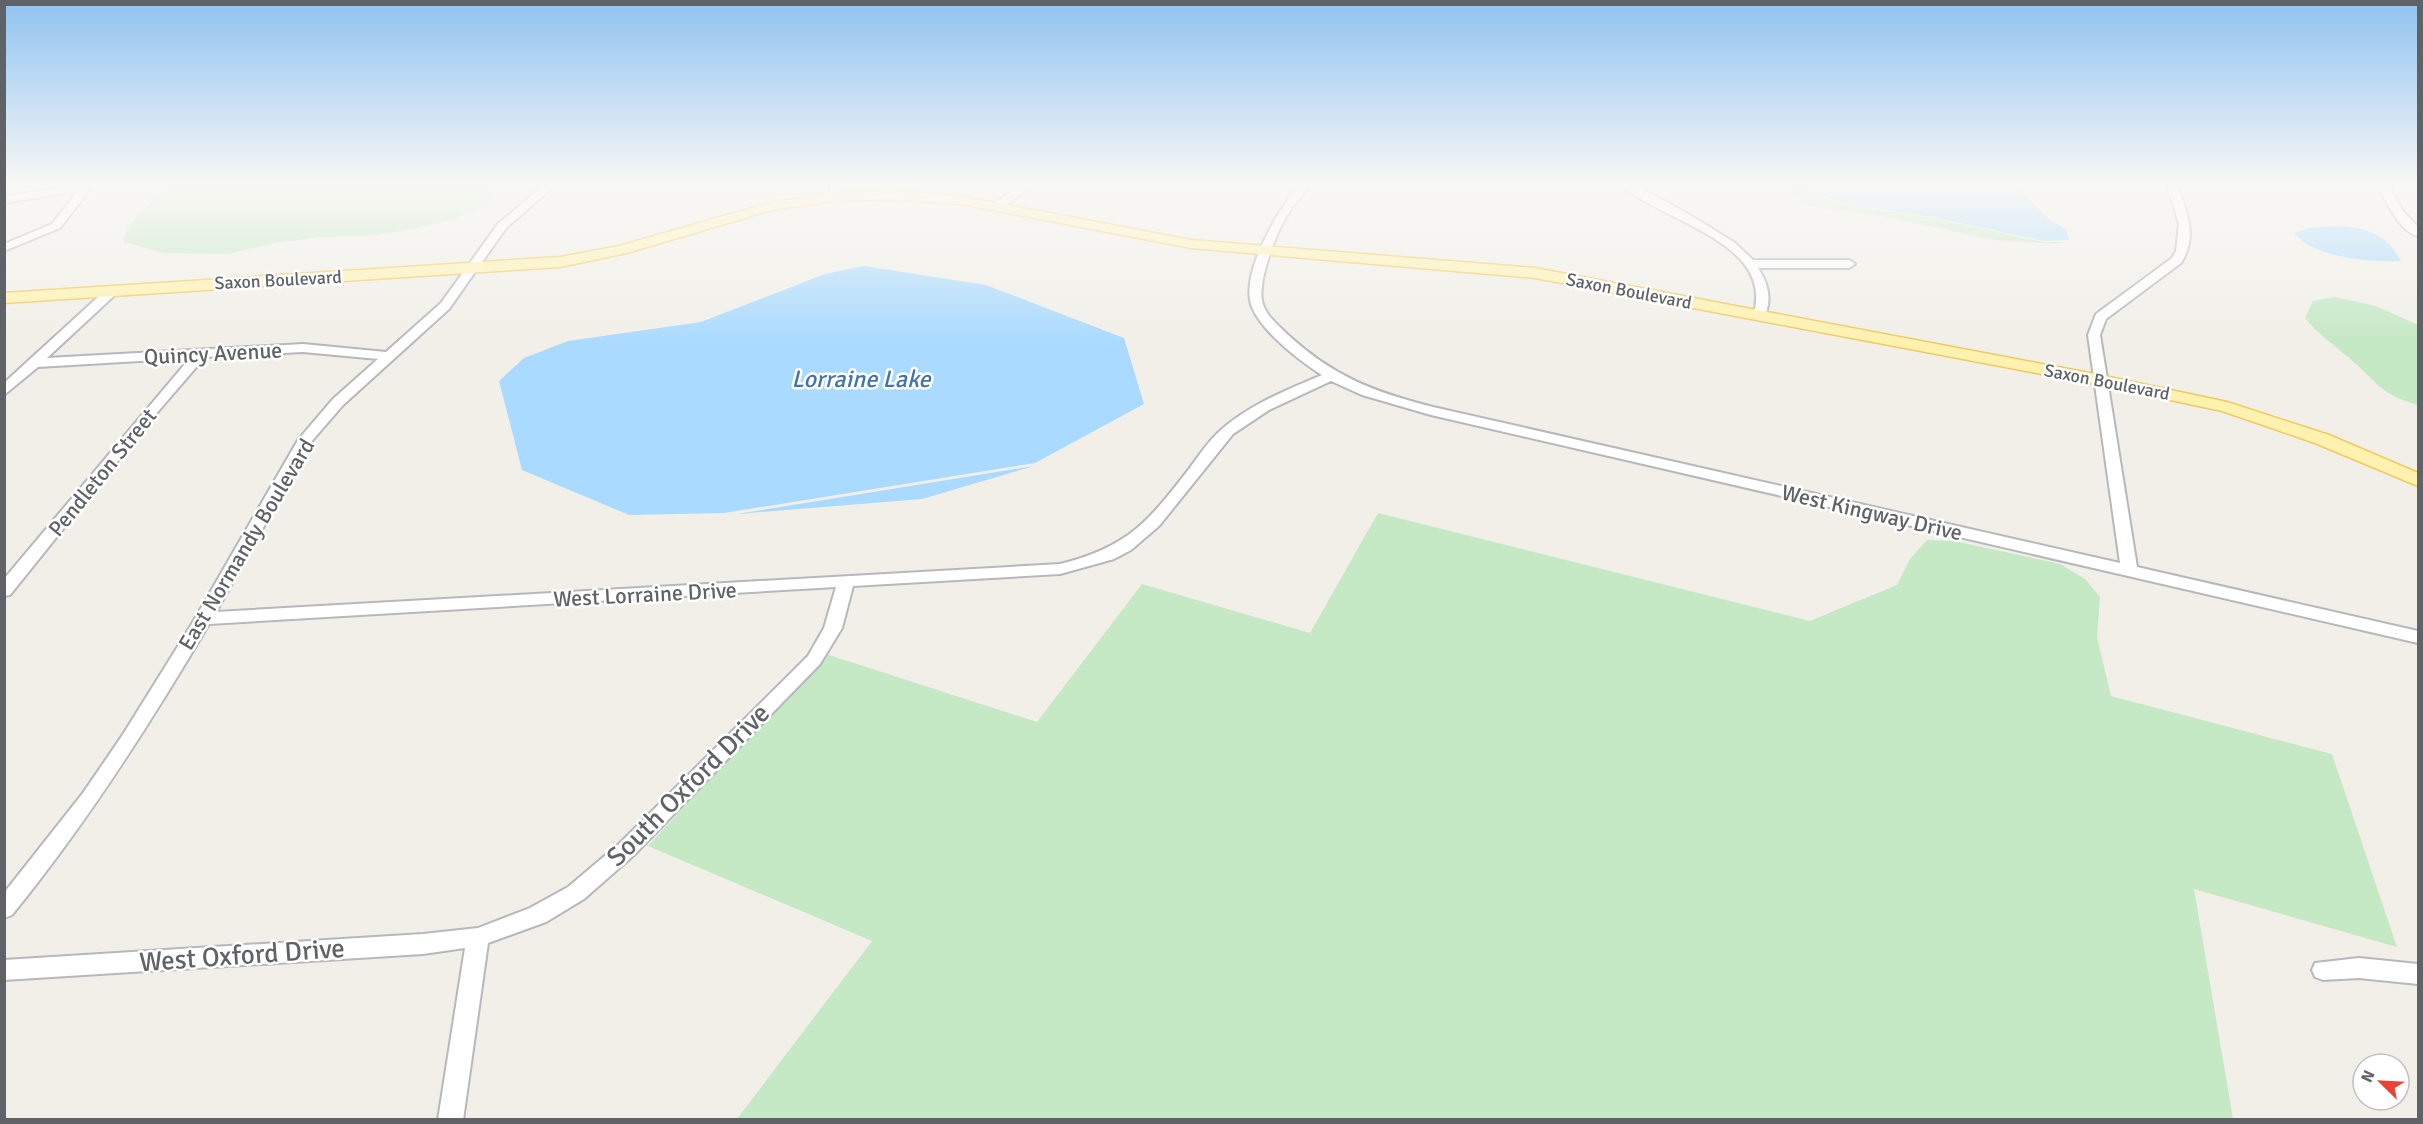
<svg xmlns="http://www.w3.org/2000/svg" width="2423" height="1124" viewBox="0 0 2423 1124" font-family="Signika,sans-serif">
  <rect width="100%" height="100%" fill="#f1efe8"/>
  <path fill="#c5e8c5" d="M174 185H482L494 195 484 205 453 219 408 230 375 235 320 237 275 243 229 254 164 253 124 242C126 219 156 199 174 185Z
    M1783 185 1843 204 1932 218 2043 242H2066L2055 244 1994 240 1894 218 1810 206Z
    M2335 297 2376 306 2418 325V405C2377 394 2374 377 2343 353 2328 340 2318 334 2305 318L2313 301Z
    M1378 513 1810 621 1897 585 1910 559 1927 540 1954 541 2060 564 2085 579 2100 597 2097 637 2111 696 2332 754 2397 947 2194 889 2233 1119H737L872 941 648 846 826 654 1037 722 1142 584 1310 633Z"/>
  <path fill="#aadaff" d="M1791 185H2020V190L2047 218 2066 229 2069 240 2044 241 1932 217 1844 203Z
    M2335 226C2366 228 2385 232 2401 261 2372 263 2312 257 2294 233L2309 228Z
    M864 266 986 285 1124 338 1144 404 1035 463 724 513 629 515 522 470 499 381 524 358 568 341 701 322 825 274Z
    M1034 466 922 499 737 514Z"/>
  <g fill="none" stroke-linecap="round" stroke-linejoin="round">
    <defs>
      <path id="minor" d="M71 185H93L60 228 4 251V244L52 224 78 191 4 203V197Z
        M544 185H556L506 228 449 309 343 405 311 442 216 612 1060 564C1128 547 1148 522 1189 469 1199 456 1208 441 1221 430 1250 404 1287 390 1322 375 1300 361 1262 332 1252 307 1239 275 1278 209 1300 185H1311C1303 195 1294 203 1288 214 1276 232 1258 280 1262 301 1265 315 1277 324 1287 334 1332 376 1374 392 1433 407L2120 563 2088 335 2096 314 2172 258 2176 251 2179 224 2167 185H2177C2187 212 2198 236 2181 263L2106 319 2100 335 2137 567 2418 631V643L1431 415 1362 395 1331 381 1269 410 1233 434 1159 526 1131 550 1114 559 1060 574 853 586 842 628 820 664 634 855 584 899 546 922 488 943 463 1120H438L465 948 423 954 4 980V960L423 934 478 928 530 908 568 887 620 843 808 656 824 628 836 587 209 624C149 726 86 824 12 915L4 918V893L83 793 122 736 193 622 298 440 333 399 378 359 303 352 205 357 149 422 10 595 4 596V579L190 358 38 367 4 395V383L109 287H117V293L47 358 303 344 386 352 441 303 498 224Z
        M830 185H840L839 199 830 197Z
        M1019 185H1032L1001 209H993V205Z
        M1621 185H1635L1690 215 1735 243 1753 260H1849L1855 264 1849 268H1758C1768 283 1773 301 1763 319H1755L1753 316C1777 242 1660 221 1621 185Z
        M2377 185H2388L2403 211 2418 227V236C2400 232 2386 201 2377 185Z
        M2359 958 2418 964V984L2359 978 2323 980 2315 977 2312 970 2315 963Z"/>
      <path id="major" d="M890 191 961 196 1191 240 1535 268 2100 375 2227 402 2329 435 2418 473V486L2315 443 2222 411 2100 385 1535 278 1191 248 961 204 890 199 835 201 772 210 627 253 560 267 4 303V293L560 257 619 246 772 202 835 193Z"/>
    </defs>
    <use href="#minor" stroke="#b5b8bc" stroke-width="4"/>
    <use href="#major" stroke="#f2c960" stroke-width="3"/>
    <use href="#minor" fill="#fff" fill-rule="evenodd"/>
    <use href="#major" fill="#fff2af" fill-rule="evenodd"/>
  </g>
  <linearGradient id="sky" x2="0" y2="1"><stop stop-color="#8fc3f1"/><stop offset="0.54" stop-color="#f9f8f5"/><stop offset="1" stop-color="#f9f8f5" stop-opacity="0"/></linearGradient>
  <rect width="2423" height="343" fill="url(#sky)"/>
  <g text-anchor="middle" stroke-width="5" stroke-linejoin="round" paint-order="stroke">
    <g font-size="18" fill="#5f6368" stroke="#fff">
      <text transform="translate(278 280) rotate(-3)" y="6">Saxon Boulevard</text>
      <text transform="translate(1629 291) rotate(11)" y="6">Saxon Boulevard</text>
      <text transform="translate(2107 382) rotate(11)" y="6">Saxon Boulevard</text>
    </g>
    <g font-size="22" fill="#5f6368" stroke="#fff">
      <text transform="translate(213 353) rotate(-3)" y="8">Quincy Avenue</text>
      <text transform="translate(102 472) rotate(-51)" y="8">Pendleton Street</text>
      <text transform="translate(1872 512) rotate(13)" y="8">West Kingway Drive</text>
      <text transform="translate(246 544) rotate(-59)" y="8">East Normandy Boulevard</text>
      <text transform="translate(645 594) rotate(-3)" y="8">West Lorraine Drive</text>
    </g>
    <g font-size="24" font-style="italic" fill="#4174aa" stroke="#fff">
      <text x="861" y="387">Lorraine Lake</text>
    </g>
    <g font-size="27" fill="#5f6368" stroke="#fff">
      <text transform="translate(688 785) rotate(-45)" y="9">South Oxford Drive</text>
      <text transform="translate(242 955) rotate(-4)" y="9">West Oxford Drive</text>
    </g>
  </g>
  <rect width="2423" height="1124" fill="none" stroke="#5f6368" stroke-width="12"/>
  <g transform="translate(2381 1082) rotate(294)"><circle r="28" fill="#ffffff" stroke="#bfc1c3" stroke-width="1.5"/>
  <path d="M0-4.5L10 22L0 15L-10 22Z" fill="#ea4335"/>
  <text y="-9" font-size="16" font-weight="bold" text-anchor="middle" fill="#5f6368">N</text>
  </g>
</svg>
